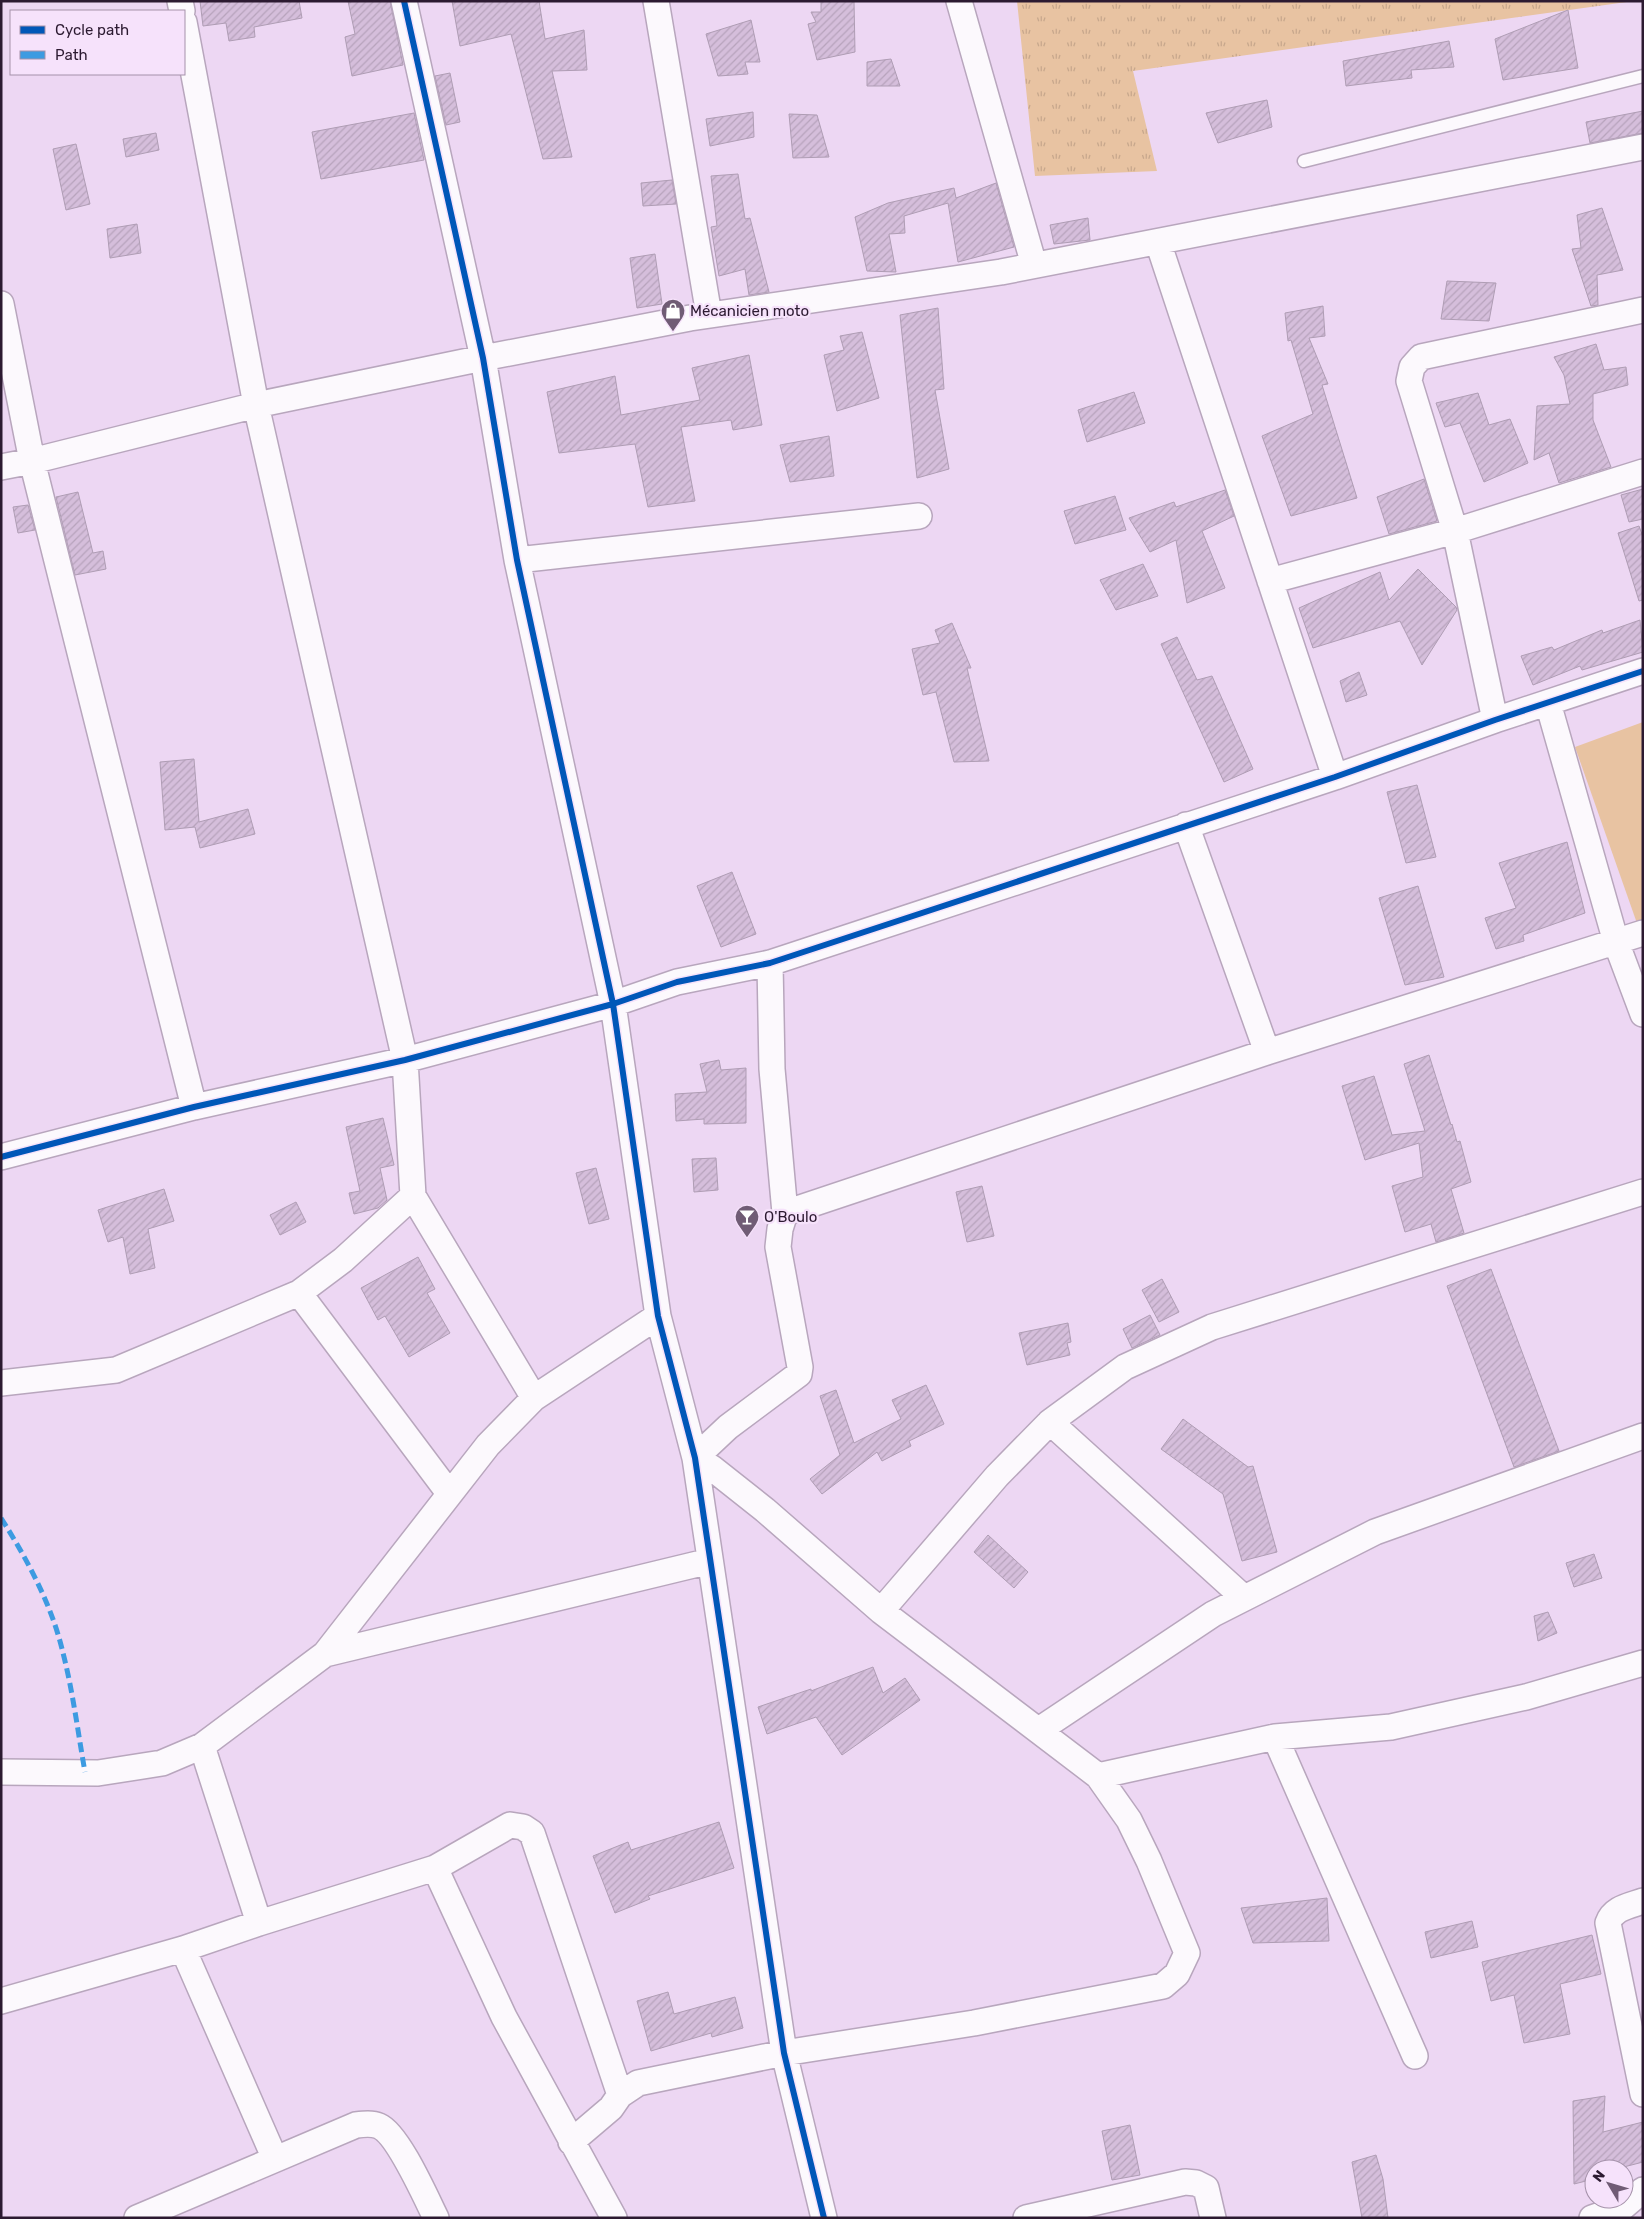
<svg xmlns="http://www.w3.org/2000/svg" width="1644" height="2219" viewBox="0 0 1644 2219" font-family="Rubik,sans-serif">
  <defs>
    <pattern id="grass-tufts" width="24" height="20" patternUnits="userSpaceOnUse" patternTransform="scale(1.25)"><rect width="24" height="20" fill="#e8c3a2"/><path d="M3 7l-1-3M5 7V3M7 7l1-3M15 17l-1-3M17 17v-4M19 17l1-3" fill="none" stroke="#c7a78c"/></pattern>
    <pattern id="building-hatch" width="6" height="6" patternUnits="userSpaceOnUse" patternTransform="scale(1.25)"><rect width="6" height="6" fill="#d5bedb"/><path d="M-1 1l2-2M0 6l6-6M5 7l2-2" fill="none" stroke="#b7a3bc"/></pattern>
  </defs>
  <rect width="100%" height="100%" fill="#edd7f3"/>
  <path fill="url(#grass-tufts)" d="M1017 1H1634L1133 71 1157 171 1035 176Z"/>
  <path fill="#e8c3a2" d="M1643 722V928L1639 929 1575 747Z"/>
  <path fill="url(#building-hatch)" stroke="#af9db4" d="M200 1H299L302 18 254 27 255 37 229 41 226 23 203 26Z
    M348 1H390L403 65 352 76 345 37 355 34Z
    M452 1H539L545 39 584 30 587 70 552 71 572 157 543 159 511 34 460 46Z
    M821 1H854L855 52 817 60 808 24 816 22 811 12H821Z
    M1568 10 1578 68 1503 80 1495 39Z
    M751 20 760 62H745L748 74 718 76 706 34Z
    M1449 41 1454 67 1411 70 1412 78 1346 86 1343 61Z
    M891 59 900 86H867V62Z
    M450 73 460 122 446 125 435 76Z
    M1267 100 1272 127 1218 143 1206 113Z
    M1643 111V133L1590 143 1586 122Z
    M753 112 754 137 710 146 706 119Z
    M414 113 424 160 321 179 312 132Z
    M789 114 817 115 829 157 793 158Z
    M156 133 159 150 126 157 123 139Z
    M76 144 90 204 66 210 53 149Z
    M738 174 745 219 750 218 769 292 749 295 745 269 719 276 711 227 717 226 711 176Z
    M672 180 676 204 643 206 641 183Z
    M996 183 1014 247 958 262 948 203 904 216 905 233 889 234 896 272 867 271 855 217 888 203 954 188 956 198Z
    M1602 208 1623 270 1597 275 1598 305 1591 306 1572 249 1581 248 1577 215Z
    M1088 218 1090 240 1054 244 1050 225Z
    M137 224 141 253 110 258 107 229Z
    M655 254 662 304 637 308 630 258Z
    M1447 281 1496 283 1489 321 1441 319Z
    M1323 306 1325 336 1309 338 1328 384 1322 385 1357 498 1291 516 1262 436 1313 414 1291 340 1288 341 1285 313Z
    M938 308 944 389 935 390 949 469 917 478 900 315Z
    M862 332 879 398 837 411 824 355 844 350 840 336Z
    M1596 344 1604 370 1626 367 1628 385 1593 394V420L1611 467 1559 483 1549 453 1534 460 1537 406 1570 404 1564 375 1554 357Z
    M749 355 762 425 733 430 731 420 681 427 695 501 648 507 635 444 559 453 547 392 615 376 621 415 700 400 692 368Z
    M1134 392 1145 423 1087 442 1078 410Z
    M1478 393 1489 425 1510 419 1528 463 1484 482 1460 423 1445 427 1436 403Z
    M829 436 834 476 790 482 780 445Z
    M1424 479 1437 521 1389 534 1377 497Z
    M1643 489V519L1629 522 1621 495Z
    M1225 490 1234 516 1202 531 1225 588 1187 603 1176 540 1150 552 1129 518 1174 502 1176 507Z
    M78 492 93 553 103 551 106 569 75 575 56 497Z
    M1115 496 1126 530 1075 544 1064 511Z
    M28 505 35 530 18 533 13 507Z
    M1639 526 1643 537V600L1639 601 1618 533Z
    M1143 564 1158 596 1116 610 1100 580Z
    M1418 569 1456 607 1457 610 1422 665 1400 621 1313 648 1299 608 1380 572 1389 600Z
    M1640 620 1643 652 1582 670 1580 666 1533 685 1521 656 1552 647 1554 650 1602 630 1603 633Z
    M952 623 971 668H967L989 761 954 762 936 692 923 695 912 649 940 643 935 630Z
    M1177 637 1197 680 1212 676 1253 769 1224 782 1161 644Z
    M1359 672 1367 695 1346 702 1340 681Z
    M194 759 199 822 248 809 255 834 200 848 195 827 165 830 160 762Z
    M1417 785 1436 857 1406 863 1387 792Z
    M1567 842 1585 913 1523 935 1524 941 1496 949 1485 918 1516 908 1499 863Z
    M732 872 756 934 721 947 697 886Z
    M1418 886 1444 977 1405 985 1379 898Z
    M1429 1055 1451 1125 1452 1124 1457 1142 1460 1141 1471 1182 1451 1189 1464 1233 1436 1242 1431 1224 1405 1232 1392 1186 1423 1177 1419 1143 1365 1160 1342 1086 1374 1076 1392 1135 1425 1131 1404 1064Z
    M719 1060 721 1070 746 1068V1123L704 1124V1119L676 1121 675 1094 707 1092 700 1064Z
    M383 1118 394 1165 380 1168 387 1200 378 1208 354 1214 349 1193 360 1191 346 1127Z
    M716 1158 718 1190 694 1192 692 1159Z
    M596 1168 609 1219 589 1224 576 1173Z
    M982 1186 994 1236 967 1242 956 1192Z
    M164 1189 174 1221 148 1229 155 1268 130 1274 123 1237 108 1242 98 1210Z
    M296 1202 306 1222 280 1235 270 1215Z
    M418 1257 435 1289 427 1293 450 1333 409 1357 385 1316 378 1320 361 1288Z
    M1491 1269 1559 1451 1514 1467 1447 1286Z
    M1162 1279 1179 1312 1159 1322 1142 1290Z
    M1150 1315 1160 1335 1132 1348 1123 1329Z
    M1068 1323 1071 1342 1067 1343 1070 1355 1027 1365 1019 1333Z
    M926 1385 944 1424 909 1441 911 1446 882 1461 877 1452 822 1494 810 1479 840 1455 820 1396 836 1390 854 1443 901 1419 892 1400Z
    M1183 1419 1248 1467 1253 1466 1277 1552 1242 1561 1223 1494 1161 1449Z
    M988 1535 1028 1572 1014 1588 974 1552Z
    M1594 1554 1602 1578 1574 1587 1566 1563Z
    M1548 1612 1557 1633 1538 1641 1534 1616Z
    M873 1667 883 1693 905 1678 920 1700 842 1755 816 1717 767 1734 758 1707 811 1689V1691Z
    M719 1822 734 1868 648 1896 650 1899 615 1913 593 1856 628 1842 631 1850Z
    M1327 1898 1329 1941 1253 1943 1241 1908Z
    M1472 1921 1478 1947 1431 1958 1425 1932Z
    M1592 1935 1601 1974 1560 1984 1570 2034 1524 2043 1514 1995 1491 2001 1482 1962Z
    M668 1992 674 2014 735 1997 743 2028 712 2037 711 2033 651 2051 637 2001Z
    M1605 2096 1603 2132 1643 2122V2162L1616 2169H1594V2179L1574 2184 1573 2101Z
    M1130 2125 1140 2175 1112 2180 1102 2131Z
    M1376 2155 1383 2179 1388 2218H1362L1352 2162Z"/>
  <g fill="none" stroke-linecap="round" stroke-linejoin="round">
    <defs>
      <path id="service" d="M1304 161 1643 76"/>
      <path id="minor" d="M180 1 182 11
        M404 1 483 358 517 560 613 1004 658 1316 695 1458 784 2053 824 2218
        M656 1 709 315
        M959 1 1034 265
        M184 22 256 405 405 1060 413 1196 534 1398
        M1158 242 1335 777
        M1 304 32 461 194 1107
        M1 467 32 461 256 405 483 358 690 318 1001 272 1643 147
        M517 560 919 516
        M1270 581 1455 531 1643 472
        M1548 703 1616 942 1643 1014
        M1495 720 1455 531 1409 381 1412 367 1421 357 1643 310
        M1186 825 1267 1052
        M1 1157 194 1107 405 1060 613 1004 677 982 770 963 1335 777 1495 720 1643 671
        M785 1213 1267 1052 1643 933
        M299 1293 449 1493
        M1 1383 116 1370 299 1293 343 1260 413 1196
        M1050 1422 1243 1597
        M695 1458 728 1427 799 1374 800 1367 778 1247 780 1229 785 1213 772 1069 770 963
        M881 1611 997 1476 1050 1422 1125 1367 1212 1327 1643 1192
        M325 1654 710 1561
        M1039 1730 1213 1614 1375 1532 1643 1436
        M1275 1737 1415 2056
        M202 1746 259 1923
        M1 1772 98 1773 162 1763 202 1746 325 1654 488 1445 534 1398 658 1316
        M1098 1776 1275 1737 1391 1727 1526 1697 1643 1663
        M435 1868 504 2017 614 2218
        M1643 1901C1629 1906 1613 1908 1608 1923L1643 2094
        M183 1949 275 2159
        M1 2001 183 1949 259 1923 435 1868 510 1825 523 1827 532 1833 620 2095
        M571 2142 611 2108 620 2095 638 2083 784 2053 974 2023 1163 1986 1177 1974 1187 1953 1149 1861 1129 1820 1098 1776 881 1611 765 1510 712 1468 695 1458
        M137 2218 356 2125C364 2124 372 2123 379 2126 398 2134 426 2198 436 2218
        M1026 2218 1185 2182 1196 2183 1206 2188 1213 2218
        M1592 2218 1623 2207 1643 2190"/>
    </defs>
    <use href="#service" stroke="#b8a6bd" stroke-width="15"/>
    <use href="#minor" stroke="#b8a6bd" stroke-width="28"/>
    <use href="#service" stroke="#fcf9fd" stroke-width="12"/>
    <use href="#minor" stroke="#fcf9fd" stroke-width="25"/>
    <path stroke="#3d9be1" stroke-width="5" stroke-dasharray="10 5" stroke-linecap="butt" d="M1 1518C27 1559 52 1605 63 1653 73 1692 78 1733 85 1772"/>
    <defs>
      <path id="cycleway" d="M404 1 483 358 517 560 613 1004 658 1316 695 1458 784 2053 824 2218
        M1 1157 194 1107 405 1060 613 1004 677 982 770 963 1335 777 1495 720 1643 671"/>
    </defs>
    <use href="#cycleway" stroke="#f6e2fb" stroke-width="9"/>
    <use href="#cycleway" stroke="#0057b8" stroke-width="6"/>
  </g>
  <defs>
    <symbol id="shop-pin" viewBox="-11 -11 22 30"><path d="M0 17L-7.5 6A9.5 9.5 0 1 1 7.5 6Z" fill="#705c75" stroke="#f6e2fb"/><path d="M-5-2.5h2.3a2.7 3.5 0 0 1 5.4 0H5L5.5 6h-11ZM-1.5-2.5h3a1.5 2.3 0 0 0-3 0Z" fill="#fff"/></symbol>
    <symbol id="bar-pin" viewBox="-11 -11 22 30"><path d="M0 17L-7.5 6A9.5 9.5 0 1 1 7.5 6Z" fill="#705c75" stroke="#f6e2fb"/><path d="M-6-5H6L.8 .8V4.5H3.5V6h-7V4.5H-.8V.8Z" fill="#fff"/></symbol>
  </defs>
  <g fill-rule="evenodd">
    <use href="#shop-pin" x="659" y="297" width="28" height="38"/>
    <use href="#bar-pin" x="733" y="1203" width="28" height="38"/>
  </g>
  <g text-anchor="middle" stroke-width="4.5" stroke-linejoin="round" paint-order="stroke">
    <g font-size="15" fill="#2c1a31" stroke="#f6e2fb" text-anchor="start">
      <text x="690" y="316">Mécanicien moto</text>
      <text x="764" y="1222">O'Boulo</text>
    </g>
  </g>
  <rect width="1644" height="2219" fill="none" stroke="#2c1a31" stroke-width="5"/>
  <rect x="10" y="10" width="175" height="65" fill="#f6e2fb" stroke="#a592aa"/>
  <rect x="20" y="26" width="25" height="8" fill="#0057b8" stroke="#a592aa"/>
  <text x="55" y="35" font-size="15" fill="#2c1a31">Cycle path</text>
  <rect x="20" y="51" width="25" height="8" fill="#3d9be1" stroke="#a592aa"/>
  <text x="55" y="60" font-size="15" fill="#2c1a31">Path</text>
  <g transform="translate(1609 2184) rotate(308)"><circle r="24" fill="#f6e2fb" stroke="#a592aa"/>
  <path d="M0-4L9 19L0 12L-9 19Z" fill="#705c75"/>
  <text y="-8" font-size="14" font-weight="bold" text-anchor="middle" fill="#2c1a31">N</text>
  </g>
</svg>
